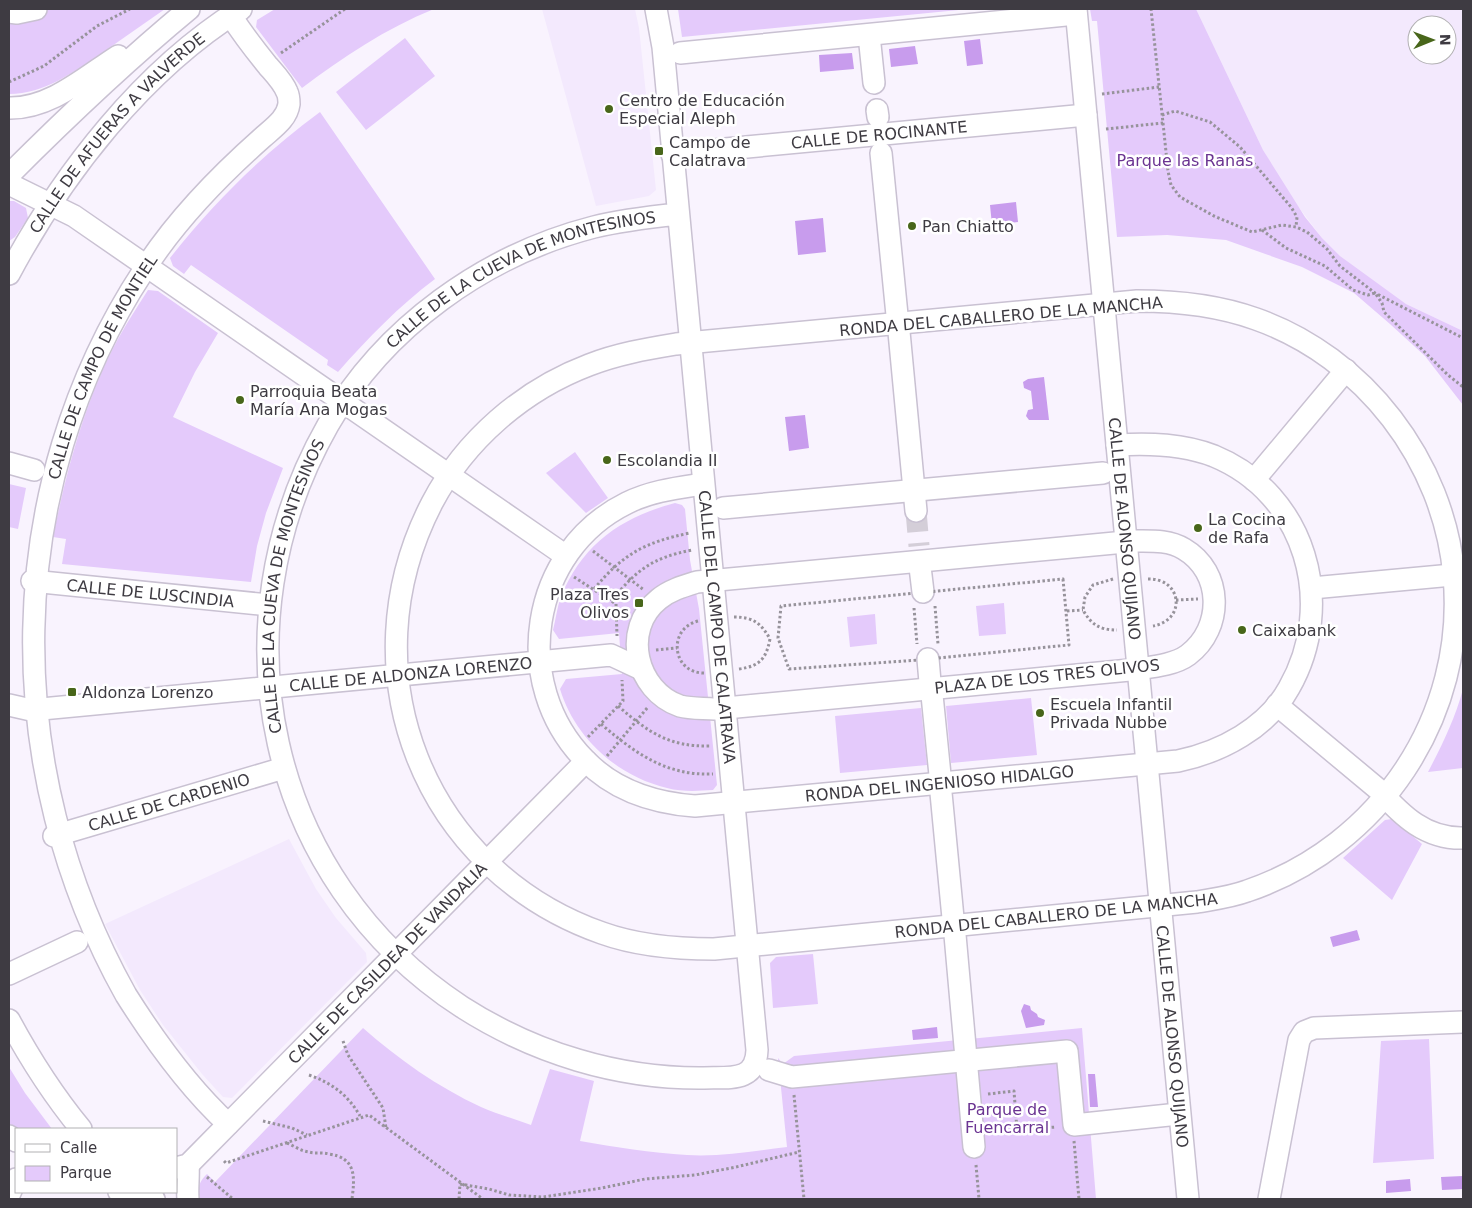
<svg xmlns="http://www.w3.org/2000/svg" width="1472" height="1208" viewBox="0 0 1472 1208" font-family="'DejaVu Sans',sans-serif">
  <rect width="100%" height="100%" fill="#f9f3fe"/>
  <path fill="#f3e9fd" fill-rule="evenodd" d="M542 9H635L639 28 656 190 649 196 596 206Z
    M1196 9H1463V331L1406 304 1380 288 1340 256 1322 238 1288 193 1263 150ZM1417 25H1447V55H1417Z
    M289 839 316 889 336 918 366 953 367 962 232 1098 223 1097 202 1074 163 1025 140 990 105 924Z"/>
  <path fill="#e4cafb" d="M9 9H165C144 24 123 38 102 53 73 72 45 94 9 94Z
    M275 9H434C385 29 343 57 302 88L256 27 257 20Z
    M678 9H969L682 37Z
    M1090 9H1196L1263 150 1305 217 1322 238 1340 256 1406 304 1463 331V405L1425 356 1390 324 1354 293 1302 267 1226 240 1167 235 1117 237 1097 21H1092Z
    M405 38 435 76 366 130 336 92Z
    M320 112 435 279C399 306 368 338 338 372L327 365 328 360 191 265 184 274 173 266 170 258C214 202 263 154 320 112Z
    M9 201H14L26 208 28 218 15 237 9 241Z
    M148 290 158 291 218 333 195 372 173 417 283 468 266 513 257 546 251 582 62 564 66 539 53 537C67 469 85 400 118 339 127 322 138 306 148 290Z
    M575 452 608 498 586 513 546 473Z
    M9 484 26 488 18 529 9 527Z
    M675 503 682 505 685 509 690 560 699 609 717 785 713 790C698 791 682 792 667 788 617 776 575 738 560 689L566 679 622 674 619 633 559 639 553 630C556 619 557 607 561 597 582 544 622 517 675 503Z
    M1004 603 1006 634 979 636 976 606Z
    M875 614 877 644 850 647 847 617Z
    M1463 689V768L1428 772C1442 745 1455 719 1463 689Z
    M1031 698 1037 755 951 763 946 706Z
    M921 708 927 765 840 773 835 716Z
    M1392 819 1422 844 1392 900 1343 858 1385 820Z
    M813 954 818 1004 773 1008 770 963 776 957Z
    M363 1028C398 1059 438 1087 481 1107 497 1114 515 1119 531 1125L550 1069 594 1081 580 1141C615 1147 651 1153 687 1155 720 1157 754 1151 787 1147L778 1058 783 1064 794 1056 1082 1028 1096 1199H200C197 1188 199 1182 207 1174L215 1182Z
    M1429 1039 1434 1159 1373 1163 1381 1041Z
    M9 1067 25 1093 52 1129H17L9 1125Z"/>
  <path fill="#c89ced" d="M980 39 983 64 967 66 964 41Z
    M915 46 918 64 891 67 889 49Z
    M852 53 854 69 820 72 819 55Z
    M1016 202 1018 222 992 225 990 205Z
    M823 218 826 252 798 255 795 221Z
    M1044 377 1049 420H1029L1026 416 1028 410 1033 409 1031 391 1024 388 1023 382 1028 379Z
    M805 415 809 448 789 451 785 417Z
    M1357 930 1360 940 1333 947 1330 937Z
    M1024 1004 1030 1006 1031 1010 1037 1014 1038 1017 1045 1020 1044 1025 1026 1028 1021 1011Z
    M937 1027 938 1038 913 1040 912 1030Z
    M1088 1074H1095L1098 1107H1090Z
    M1463 1176V1189L1442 1190 1441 1177Z
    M1410 1179 1411 1191 1386 1193V1181Z"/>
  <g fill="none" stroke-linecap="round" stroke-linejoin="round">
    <path stroke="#d4ced8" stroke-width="21" stroke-dasharray="21 11" stroke-linecap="butt" d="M916 511 919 546"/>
    <defs>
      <g id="minor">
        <path id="s1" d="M656 9 663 47 757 1050C756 1083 728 1077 704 1078 618 1079 534 1053 462 1007 266 879 213 627 328 425 384 327 485 255 594 227 622 220 650 217 678 214"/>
        <path id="s2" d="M1076 9 1188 1199"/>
        <path d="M9 12 17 13 36 9"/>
        <path d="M869 35 874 83"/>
        <path d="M680 53 1076 14"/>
        <path d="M9 108C50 109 85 77 118 56"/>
        <path d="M877 110 878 117"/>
        <path d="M881 153 897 315"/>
        <path id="s3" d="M672 154 1086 115"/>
        <path d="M9 175C67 117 126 61 189 9"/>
        <path d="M9 184 74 216 566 556"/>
        <path id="s4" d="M9 274C63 173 143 70 241 9"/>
        <path d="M1137 301C1178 301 1217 305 1256 319 1364 357 1444 461 1454 576 1467 716 1380 846 1247 891 1231 897 1214 899 1197 902L714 949C676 949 638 946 602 933 423 870 345 671 432 503 465 440 523 390 589 365 617 354 646 349 676 344Z"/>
        <path d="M899 332 916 511"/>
        <path d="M9 463 34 470"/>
        <path d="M1254 480 1346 370"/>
        <path id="s5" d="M703 484C677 488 651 491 627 503 529 551 510 684 585 760 614 790 654 803 695 806L1178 761C1221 752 1267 728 1289 688 1337 604 1306 494 1214 456 1183 444 1150 443 1117 445"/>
        <path d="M723 508 1103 473"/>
        <path d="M1136 541C1152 541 1169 540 1184 549 1223 572 1224 628 1188 655 1173 666 1148 667 1130 670L715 709C703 708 691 709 680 706 636 691 621 629 659 599 670 590 684 586 697 582Z"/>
        <path d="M920 567 923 592"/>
        <path id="s6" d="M32 581 269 605"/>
        <path d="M1312 588 1463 574"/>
        <path d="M928 659 930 682"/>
        <path d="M932 695 940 775"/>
        <path id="s7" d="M9 705 31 710 611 655 641 669"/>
        <path d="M1277 705 1379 790C1402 816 1426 839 1463 838"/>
        <path d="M941 793 953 918"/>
        <path id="s8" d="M54 836 284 768"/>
        <path d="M955 935 974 1147"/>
        <path d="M9 974 77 942"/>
        <path d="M9 1020C30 1059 53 1095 81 1129"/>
        <path d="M769 1070 792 1077 1067 1051 1074 1125 1169 1115"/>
        <path id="s9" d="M228 1124C188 1087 155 1041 126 995 0 770 0 489 144 270 176 220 218 177 262 138 273 128 287 119 289 104 289 100 289 96 287 92 283 82 275 74 268 66 255 50 242 33 231 16"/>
        <path d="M9 1136 16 1141"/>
        <path d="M188 1165C189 1176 187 1187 188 1199"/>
        <path id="s10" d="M176 1168 188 1165 586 761"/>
        <path d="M119 1192 133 1199"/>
        <path d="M144 1192 154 1199"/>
        <path d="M9 1195 16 1179"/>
        <path d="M1269 1199 1299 1040 1304 1032 1314 1028 1463 1022"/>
      </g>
    </defs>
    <use href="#minor" stroke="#c9c1d2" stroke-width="24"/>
    <path stroke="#97939b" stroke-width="3" stroke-dasharray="2.5 2.5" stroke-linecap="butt" d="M281 53 345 9
      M9 82 44 66 97 26 130 9
      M1102 94 1159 87
      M1162 115 1175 111 1210 122 1240 147 1291 207 1297 217 1296 227
      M1163 123 1168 171 1171 185 1180 197 1214 216 1252 232 1282 225 1296 227 1307 232 1327 249 1340 266 1375 293 1463 338
      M1106 129 1163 123 1151 9
      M1262 230 1286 248 1325 266 1353 290 1368 295 1375 293 1382 303 1384 312 1448 375 1463 387
      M593 551 644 590
      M574 577 616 604 617 636
      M1063 579 1069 645 919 660 789 669 778 638 781 606Z
      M1113 579 1093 585 1085 597 1083 610C1091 624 1099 630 1117 630
      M1148 579C1182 578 1187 620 1153 626
      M594 589C623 554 645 542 690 533
      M1176 600 1198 599
      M611 601C637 570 651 558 692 550
      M935 606 938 644
      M914 608 917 644
      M1067 611 1083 610
      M734 617C753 617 761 623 770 639 766 659 760 666 739 669
      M698 621C667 629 672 673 704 673
      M656 650 677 648
      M618 706C648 732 669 747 710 746
      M601 724C635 753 666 776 713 774
      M588 737 623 701 622 680
      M607 756 648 707
      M343 1041 348 1055 383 1108 386 1128
      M309 1075C332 1083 348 1095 360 1116
      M988 1094 1014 1091 1017 1130 1056 1127
      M794 1095 804 1199
      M263 1121 292 1128 307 1135
      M991 1133 1017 1130
      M1074 1141 1079 1199
      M287 1143C294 1146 301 1151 309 1152 315 1154 322 1152 329 1154 356 1158 355 1176 352 1199
      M224 1161 226 1163 369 1115 483 1199
      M976 1165 979 1199
      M207 1177 233 1199
      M459 1199 460 1184 489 1189 509 1195 543 1197 602 1188 645 1179 695 1175 736 1167 799 1152"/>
    <use href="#minor" stroke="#fff" stroke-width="21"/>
  </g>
  <g fill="#48661a" stroke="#fff" stroke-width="2">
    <circle cx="609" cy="109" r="5"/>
    <rect x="654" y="146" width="10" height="10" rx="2.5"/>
    <circle cx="912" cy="226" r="5"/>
    <circle cx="240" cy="400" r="5"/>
    <circle cx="607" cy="460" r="5"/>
    <circle cx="1198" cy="528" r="5"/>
    <rect x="634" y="598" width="10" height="10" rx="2.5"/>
    <circle cx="1242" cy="630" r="5"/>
    <rect x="67" y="687" width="10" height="10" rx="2.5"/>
    <circle cx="1040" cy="713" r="5"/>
  </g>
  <g text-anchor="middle" stroke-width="5" stroke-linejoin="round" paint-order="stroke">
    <g font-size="16" fill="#3e3b42" stroke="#fff" text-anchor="start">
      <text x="619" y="106">Centro de Educación<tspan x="619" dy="18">Especial Aleph</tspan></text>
      <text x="669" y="148">Campo de<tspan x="669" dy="18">Calatrava</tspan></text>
      <text x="922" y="232">Pan Chiatto</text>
      <text x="250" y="397">Parroquia Beata<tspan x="250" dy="18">María Ana Mogas</tspan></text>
      <text x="617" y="466">Escolandia II</text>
      <text x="1208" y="525">La Cocina<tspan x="1208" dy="18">de Rafa</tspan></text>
      <text x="629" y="600" text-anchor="end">Plaza Tres<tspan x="629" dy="18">Olivos</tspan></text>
      <text x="1252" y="636">Caixabank</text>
      <text x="82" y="698">Aldonza Lorenzo</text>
      <text x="1050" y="710">Escuela Infantil<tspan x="1050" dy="18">Privada Nubbe</tspan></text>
    </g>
    <g font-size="16" fill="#3e3b42" stroke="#fff">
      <text dy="6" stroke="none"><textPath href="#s4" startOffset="179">CALLE DE AFUERAS A VALVERDE</textPath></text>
      <text dy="6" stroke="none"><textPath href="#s3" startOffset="208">CALLE DE ROCINANTE</textPath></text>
      <text dy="6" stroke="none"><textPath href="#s1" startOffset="2282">CALLE DE LA CUEVA DE MONTESINOS</textPath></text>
      <text transform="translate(1001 316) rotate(-5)" y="6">RONDA DEL CABALLERO DE LA MANCHA</text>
      <text dy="6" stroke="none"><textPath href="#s9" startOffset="821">CALLE DE CAMPO DE MONTIEL</textPath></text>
      <text dy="6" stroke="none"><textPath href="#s2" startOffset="522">CALLE DE ALONSO QUIJANO</textPath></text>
      <text dy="6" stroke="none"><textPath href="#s1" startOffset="1862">CALLE DE LA CUEVA DE MONTESINOS</textPath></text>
      <text dy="6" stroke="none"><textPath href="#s6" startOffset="119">CALLE DE LUSCINDIA</textPath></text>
      <text dy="6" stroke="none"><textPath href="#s1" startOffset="621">CALLE DEL CAMPO DE CALATRAVA</textPath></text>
      <text dy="6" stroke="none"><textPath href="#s7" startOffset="404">CALLE DE ALDONZA LORENZO</textPath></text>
      <text transform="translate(1047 676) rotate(-6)" y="6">PLAZA DE LOS TRES OLIVOS</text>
      <text dy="6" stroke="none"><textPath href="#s5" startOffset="749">RONDA DEL INGENIOSO HIDALGO</textPath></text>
      <text dy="6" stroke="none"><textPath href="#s8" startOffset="120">CALLE DE CARDENIO</textPath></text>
      <text transform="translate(1056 915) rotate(-6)" y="6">RONDA DEL CABALLERO DE LA MANCHA</text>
      <text dy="6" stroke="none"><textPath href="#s10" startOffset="296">CALLE DE CASILDEA DE VANDALIA</textPath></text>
      <text dy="6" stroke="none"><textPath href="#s2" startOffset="1032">CALLE DE ALONSO QUIJANO</textPath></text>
    </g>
    <g font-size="16" fill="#6b3492" stroke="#fff">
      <text x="1185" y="166">Parque las Ranas</text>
      <text x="1007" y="1115">Parque de<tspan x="1007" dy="18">Fuencarral</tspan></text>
    </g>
  </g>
  <rect width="1472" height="1208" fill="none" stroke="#3e3b42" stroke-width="20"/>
  <rect x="15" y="1128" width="162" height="65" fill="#ffffff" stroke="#b2b1b3"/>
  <rect x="25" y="1144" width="25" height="8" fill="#ffffff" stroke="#b2b1b3"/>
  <text x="60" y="1153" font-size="15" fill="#3e3b42">Calle</text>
  <rect x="25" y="1166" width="25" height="15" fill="#e4cafb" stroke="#b2b1b3"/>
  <text x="60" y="1178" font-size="15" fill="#3e3b42">Parque</text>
  <g transform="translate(1432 40) rotate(89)"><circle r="24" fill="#ffffff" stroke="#b2b1b3"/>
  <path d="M0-4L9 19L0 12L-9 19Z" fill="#48661a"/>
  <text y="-8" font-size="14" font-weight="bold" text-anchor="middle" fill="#3e3b42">N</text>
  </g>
</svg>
